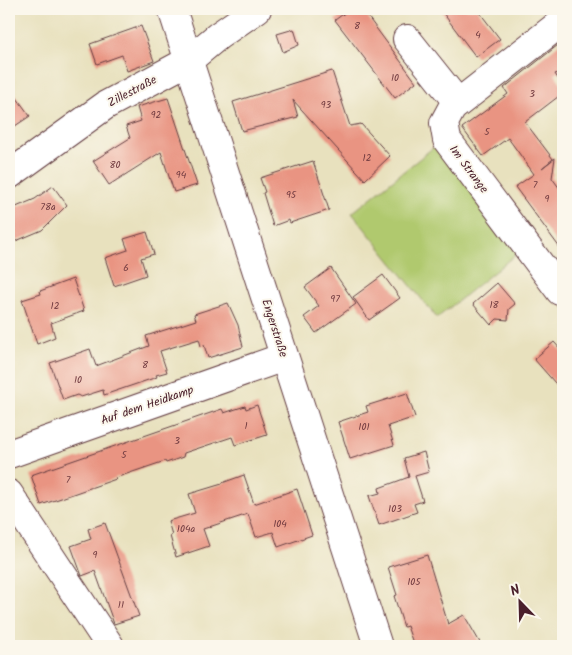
<svg xmlns="http://www.w3.org/2000/svg" width="572" height="655" viewBox="0 0 572 655" font-family="Kalam,sans-serif">
  <rect width="100%" height="100%" fill="#fbf7ec"/>
  <filter id="ink" filterUnits="userSpaceOnUse"><feTurbulence type="fractalNoise" baseFrequency=".02" numOctaves="2"/><feDisplacementMap in="SourceGraphic" scale="10" xChannelSelector="R" yChannelSelector="G"/><feConvolveMatrix kernelMatrix="1 2 1 2 8 2 1 2 1" color-interpolation-filters="sRGB"/></filter>
  <filter id="wash" filterUnits="userSpaceOnUse"><feTurbulence type="fractalNoise" baseFrequency=".0096" numOctaves="4" result="noise"/><feDisplacementMap in="SourceGraphic" scale="20" xChannelSelector="R" yChannelSelector="G"/><feGaussianBlur stdDeviation="1.12" result="paint"/><feColorMatrix in="noise" values="0 0 0 0 0 0 0 0 0 0 0 0 0 0 0 0 0 1.4 0 .05"/><feComposite in="paint" operator="in"/></filter>
  <g filter="url(#wash)">
    <rect width="100%" height="100%" fill="#e8e1be"/>
    <path fill="#b0c96e" stroke="#7d744c" d="M435 146 520 251 437 318 352 213Z"/>
    <g id="blocks">
      <path fill="#e99482" d="M350 9H362L416 82 395 98 335 20Z
        M440 9H477L500 39 476 57Z
        M141 26 154 61 127 71 122 55 97 64 90 44Z
        M294 29 299 45 283 52 277 34Z
        M563 41V71L555 74 563 86V93L525 122 553 159 542 168 555 158 552 178 563 193V252L515 187 534 174 508 138 483 156 462 128 508 94 504 88Z
        M332 71 350 126 361 124 390 156 365 180 293 100 298 117 242 131 233 102Z
        M9 87 30 116 9 130Z
        M168 98 197 185 174 192 161 152 109 185 93 161 130 138 126 126 141 121 137 107Z
        M313 161 329 210 290 223 289 220 273 226 263 193 265 192 260 178Z
        M53 186 67 205 42 230 9 244V210L35 199Z
        M147 232 154 254 141 258 146 275 114 286 105 258 128 250 124 239Z
        M331 268 356 304 316 333 304 317 319 306 305 287Z
        M383 275 400 298 369 320 353 297Z
        M73 279 84 311 51 323 55 337 37 344 22 300 41 294 40 291Z
        M497 283 515 304 509 309 508 320 497 319 491 325 473 304Z
        M228 303 238 325 243 347 208 358 204 345 201 346 199 339 160 351 167 372 156 375 157 377 104 395 103 390 81 397 77 395 63 400 50 363 90 349 96 366 149 346 146 336 196 320 194 314Z
        M554 342 563 352V392L534 359Z
        M407 393 415 417 388 426 394 445 350 459 338 422 368 412 366 406Z
        M257 405 267 435 235 445 232 437 184 453 183 457 166 463 165 461 115 478 116 479 41 505 31 475 222 409 224 413 245 406 246 409Z
        M424 452 429 472 415 476 423 501 414 504 417 512 379 525 369 496 380 493 379 488 409 477 404 458Z
        M244 475 254 504 297 489 312 535 278 547 273 532 256 537 248 514 203 529 209 546 176 557 170 536 172 535 168 521 195 513 189 494 222 484V483Z
        M105 523 139 616 114 624 95 571 82 576 71 546 91 539 88 529Z
        M427 555 448 624 464 615 482 646H414L407 626 404 627 394 596 397 595 388 567Z"/>
    </g>
  </g>
  <g filter="url(#ink)">
    <use href="#blocks" fill-opacity="0" stroke="#623c41" stroke-width="1"/>
    <g fill="none" stroke-linecap="round" stroke-linejoin="round">
      <defs>
        <path id="minor" d="M407 39 458 103
          M9 175 106 105 188 61 218 36 257 9
          M560 291 447 140 444 123 452 108 563 21
          M9 454 284 357
          M9 494 110 646"/>
        <path id="major" d="M172 9 378 646"/>
      </defs>
      <use href="#minor" stroke="#623c41" stroke-width="30"/>
      <use href="#major" stroke="#623c41" stroke-width="30"/>
      <use href="#minor" stroke="#fff" stroke-width="28"/>
      <use href="#major" stroke="#fff" stroke-width="28"/>
    </g>
  </g>
  <g text-anchor="middle" stroke-width="4" stroke-linejoin="round" paint-order="stroke">
    <g font-size="10" fill="#723c41">
      <text x="357" y="29">8</text>
      <text x="478" y="38">4</text>
      <text x="395" y="81">10</text>
      <text x="532" y="97">3</text>
      <text x="326" y="108">93</text>
      <text x="156" y="118">92</text>
      <text x="487" y="135">5</text>
      <text x="367" y="161">12</text>
      <text x="115" y="168">80</text>
      <text x="181" y="178">94</text>
      <text x="535" y="188">7</text>
      <text x="291" y="198">95</text>
      <text x="547" y="202">9</text>
      <text x="48" y="210">78a</text>
      <text x="126" y="271">6</text>
      <text x="335" y="302">97</text>
      <text x="494" y="308">18</text>
      <text x="55" y="309">12</text>
      <text x="145" y="368">8</text>
      <text x="78" y="383">10</text>
      <text x="246" y="429">1</text>
      <text x="364" y="430">101</text>
      <text x="177" y="444">3</text>
      <text x="124" y="458">5</text>
      <text x="68" y="483">7</text>
      <text x="395" y="512">103</text>
      <text x="280" y="527">104</text>
      <text x="186" y="532">104a</text>
      <text x="95" y="558">9</text>
      <text x="414" y="585">105</text>
      <text x="121" y="608">11</text>
    </g>
    <g font-size="12" fill="#4a1f2b" stroke="#fbf7ec">
      <text transform="translate(132 91) rotate(-28)" y="4">Zillestraße</text>
      <text transform="translate(469 169) rotate(53)" y="4">Im Strange</text>
      <text transform="translate(275 328) rotate(72)" y="4">Engerstraße</text>
      <text transform="translate(147 405) rotate(-19)" y="4">Auf dem Heidkamp</text>
    </g>
  </g>
  <rect width="572" height="655" fill="none" stroke="#fbf7ec" stroke-width="30"/>
  <g transform="translate(520 602) rotate(337)" stroke="#fbf7ec" stroke-width="4" paint-order="stroke">
  <path d="M0-4L9 19L0 12L-9 19Z" fill="#4a1f2b"/>
  <text y="-8" font-size="14" font-weight="bold" text-anchor="middle" fill="#4a1f2b">N</text>
  </g>
</svg>
